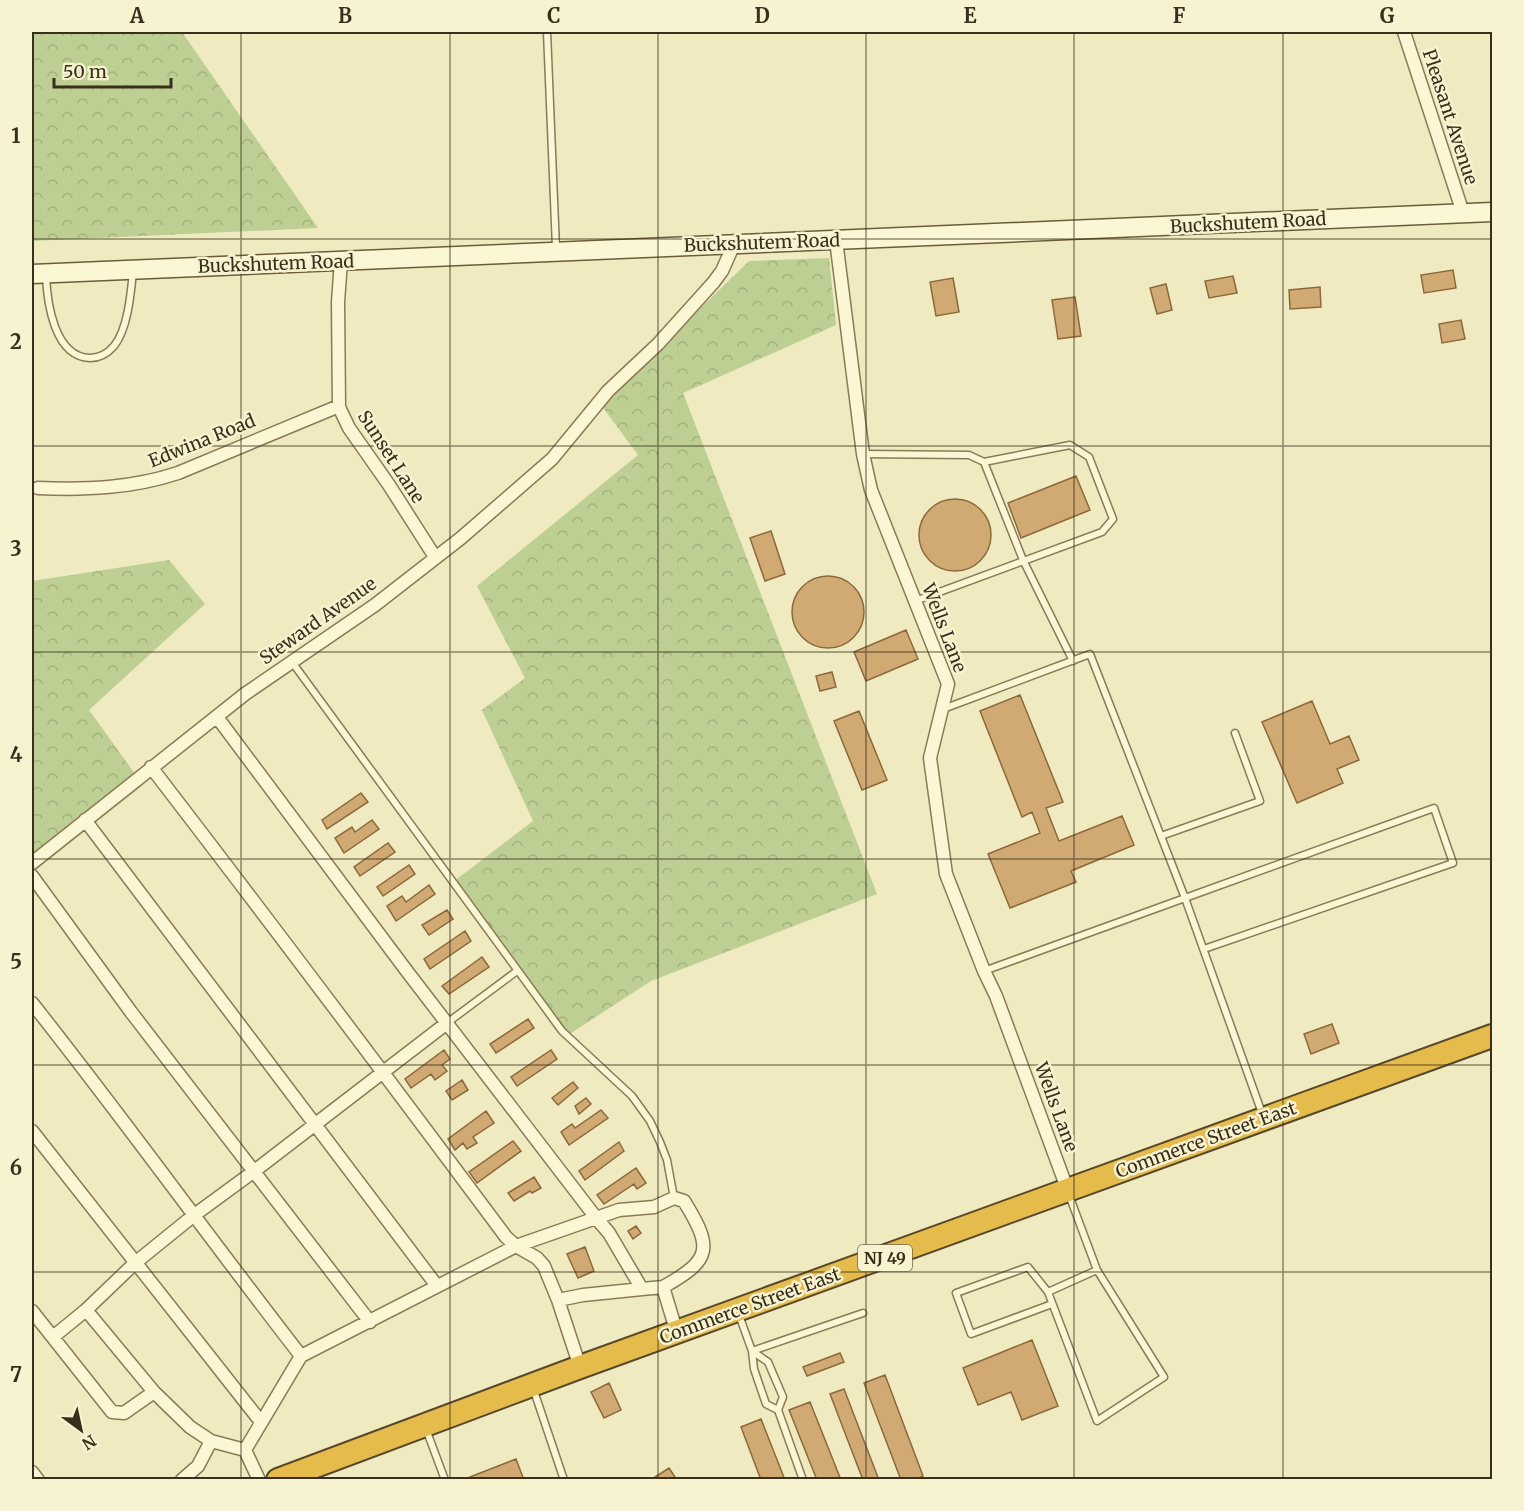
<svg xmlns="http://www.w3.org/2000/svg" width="1524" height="1511" viewBox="0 0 1524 1511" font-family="Merriweather,serif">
  <defs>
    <pattern id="forest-crowns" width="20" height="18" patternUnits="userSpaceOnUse" patternTransform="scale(1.5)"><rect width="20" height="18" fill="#bdcf93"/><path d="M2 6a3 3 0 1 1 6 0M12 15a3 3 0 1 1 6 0" fill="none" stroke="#a3b27e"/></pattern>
  </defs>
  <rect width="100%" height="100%" fill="#f0eac0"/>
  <path fill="url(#forest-crowns)" d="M32 32H182L318 228 32 241Z
    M829 258 836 325 683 393 877 894 651 981 568 1035 453 882 533 821 482 710 525 678 477 586 638 455 601 405 749 261Z
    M169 560 205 604 89 710 143 785 32 873V581Z"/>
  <path fill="#d1aa73" stroke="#8b693b" stroke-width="1.5" d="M1453 270 1456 288 1424 293 1421 275Z
    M1233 276 1237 293 1209 298 1205 281Z
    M953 278 959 312 936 316 930 282Z
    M1166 284 1172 310 1157 314 1150 288Z
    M1320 287 1321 307 1290 309 1289 290Z
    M1075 297 1081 336 1058 339 1052 300Z
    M1461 320 1465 339 1442 343 1439 324Z
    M1076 476 1090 510 1021 538 1008 503Z
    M919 535a36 36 0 1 1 72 0a36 36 0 1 1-72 0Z
    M771 531 785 574 765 581 750 538Z
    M792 612a36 36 0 1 1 72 0a36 36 0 1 1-72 0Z
    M906 630 918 659 866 681 854 652Z
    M832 672 836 687 820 691 816 676Z
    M1020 695 1063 802 1046 808 1059 841 1122 816 1134 845 1071 871 1076 882 1010 908 988 854 1040 833 1032 812 1022 817 980 711Z
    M1312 701 1330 744 1349 736 1359 760 1337 769 1343 783 1297 803 1262 722Z
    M859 711 887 780 862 790 834 721Z
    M361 793 368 802 327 829 322 820Z
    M372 820 379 829 344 853 335 838 352 827 355 832Z
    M388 843 395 852 360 876 354 867Z
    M409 865 415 874 383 896 377 887Z
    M429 885 435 894 396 921 387 906 402 896 406 902Z
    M447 910 453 919 429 935 422 925Z
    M465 931 471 941 430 969 424 959Z
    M482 957 489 967 449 994 442 986Z
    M528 1019 534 1028 496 1053 490 1044Z
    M1332 1024 1339 1043 1311 1054 1304 1034Z
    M444 1050 450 1059 442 1065 447 1071 435 1080 431 1074 411 1088 405 1079Z
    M551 1050 557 1059 517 1086 511 1077Z
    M462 1080 468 1090 452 1100 446 1091Z
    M573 1082 578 1088 558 1105 552 1098Z
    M586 1098 591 1104 579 1114 575 1106Z
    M601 1110 608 1118 569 1145 561 1132 572 1124 575 1128Z
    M486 1111 494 1123 473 1137 477 1143 467 1149 463 1143 455 1150 448 1139Z
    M513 1141 521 1151 477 1183 469 1172Z
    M619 1142 624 1151 585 1180 579 1171Z
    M636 1168 646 1183 637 1189 634 1184 604 1204 597 1195Z
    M534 1177 541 1188 532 1193 530 1191 514 1201 508 1193Z
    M636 1226 641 1233 633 1239 628 1231Z
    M585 1247 594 1271 578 1278 567 1254Z
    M1032 1340 1058 1406 1022 1420 1011 1392 978 1405 963 1368Z
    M840 1353 844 1362 807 1376 803 1367Z
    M885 1375 923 1476 915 1480H901L864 1383Z
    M609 1383 621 1410 604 1418 591 1392Z
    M844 1389 879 1480H863L830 1394Z
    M810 1402 841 1480H817L789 1410Z
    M761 1419 785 1480H761L741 1427Z
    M516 1459 524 1480H471L470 1477Z
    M669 1468 677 1480H653L652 1479Z"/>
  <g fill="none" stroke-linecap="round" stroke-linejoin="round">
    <defs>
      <path id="lane" d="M547 32 556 248
        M46 275C47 302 54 357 90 358 99 358 108 353 114 346 128 329 131 292 133 271
        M863 454 969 455 984 462 1023 560 1073 661
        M915 601 1102 532 1113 519 1089 457 1070 445 984 462
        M292 662 562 1031 632 1096 650 1121 660 1142 667 1160 674 1198
        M943 709 1090 654 1185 898 1434 808 1453 863 1204 949
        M1161 836 1260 801 1235 733
        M984 971 1185 898 1263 1116
        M447 1023 517 971
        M1048 1292 1097 1270
        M1052 1304 971 1334 956 1293 1028 1267 1048 1292 1097 1421 1164 1377 1097 1270 1069 1195
        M739 1315 752 1351 863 1313
        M752 1351 768 1362 783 1397 778 1410 766 1404 754 1369Z
        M533 1388 564 1480
        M778 1410 803 1480
        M426 1429 445 1480"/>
      <path id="street" d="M1404 32 1463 213
        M836 240 863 454 871 490 948 684 930 758 946 874 984 971 996 996 1068 1191
        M341 261 338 302 339 407 349 428 389 485 435 557
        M38 488C86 490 133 488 178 473L339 406
        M217 717 406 970 597 1219 609 1233 642 1289 663 1287
        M151 767C271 923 389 1080 506 1237L516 1246 537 1258 544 1266 558 1300 580 1367
        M85 820 437 1286
        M32 863 245 694 375 605 461 538 552 459 608 391 658 344 713 283 722 271 734 244
        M32 876 131 1012 370 1322
        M32 1003C124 1119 210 1239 301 1356
        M32 1131 261 1422
        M558 1300 583 1295 642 1289
        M86 1310 135 1263 193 1216 253 1172 447 1023
        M32 1311 112 1412 124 1413 154 1392 190 1427 211 1441 245 1450 301 1356 516 1246 619 1210 654 1207 674 1198 684 1201C713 1248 712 1260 663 1287L677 1333
        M53 1337 86 1310 154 1392
        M245 1450 259 1480
        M32 1472 38 1480
        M182 1480 198 1466 211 1441"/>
      <path id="secondary" d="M32 274 1492 212"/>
      <path id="highway" d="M278 1480 580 1367 1492 1036"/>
    </defs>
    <use href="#lane" stroke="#8a7b57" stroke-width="9"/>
    <use href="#street" stroke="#8a7b57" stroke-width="15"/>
    <use href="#secondary" stroke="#6c5c3a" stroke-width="21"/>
    <use href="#highway" stroke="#57482b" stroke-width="26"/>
    <use href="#lane" stroke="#fbf6d3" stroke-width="6"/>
    <use href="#street" stroke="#fbf6d3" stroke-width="12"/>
    <use href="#secondary" stroke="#fbf6d3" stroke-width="18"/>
    <use href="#highway" stroke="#e5bc4b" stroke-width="22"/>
  </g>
  <path fill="none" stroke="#392f1c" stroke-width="1.5" stroke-opacity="0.55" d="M241 32V1480M450 32V1480M658 32V1480M866 32V1480M1074 32V1480M1283 32V1480M32 239H1492M32 446H1492M32 652H1492M32 859H1492M32 1065H1492M32 1272H1492"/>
  <g text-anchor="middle" stroke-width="5" stroke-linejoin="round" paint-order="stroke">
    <rect fill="#f7f3d0" stroke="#726a52" stroke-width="1.5" x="858" y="1245" width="54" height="26" rx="4.5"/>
    <g font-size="16" font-weight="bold" fill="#392f1c">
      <text x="885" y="1264">NJ 49</text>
    </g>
    <g font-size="18" fill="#392f1c" stroke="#f7f3d0">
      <text transform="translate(1450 117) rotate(72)" y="6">Pleasant Avenue</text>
      <text transform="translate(1248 223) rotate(-3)" y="6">Buckshutem Road</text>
      <text transform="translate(762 243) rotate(-2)" y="6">Buckshutem Road</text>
      <text transform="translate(276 264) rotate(-2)" y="6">Buckshutem Road</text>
      <text transform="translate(202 441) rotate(-22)" y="6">Edwina Road</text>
      <text transform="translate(391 457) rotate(57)" y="6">Sunset Lane</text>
      <text transform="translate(318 621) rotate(-35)" y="6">Steward Avenue</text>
      <text transform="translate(944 628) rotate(69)" y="6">Wells Lane</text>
      <text transform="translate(1056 1107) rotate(70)" y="6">Wells Lane</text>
      <text transform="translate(1206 1140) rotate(-20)" y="6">Commerce Street East</text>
      <text transform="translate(750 1306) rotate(-20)" y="6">Commerce Street East</text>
    </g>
  </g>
  <rect width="1524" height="1511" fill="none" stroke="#f7f3d0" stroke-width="66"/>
  <g transform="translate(81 1430) rotate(147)" stroke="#f7f3d0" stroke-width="4.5" paint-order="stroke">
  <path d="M0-4.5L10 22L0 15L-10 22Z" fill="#392f1c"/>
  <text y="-9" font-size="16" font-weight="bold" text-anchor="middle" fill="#392f1c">N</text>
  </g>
  <path d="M54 78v9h117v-9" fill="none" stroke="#392f1c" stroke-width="3"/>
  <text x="63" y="78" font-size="18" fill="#392f1c" stroke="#f7f3d0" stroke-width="4.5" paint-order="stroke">50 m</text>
  <rect x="33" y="33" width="1458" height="1445" fill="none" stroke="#392f1c" stroke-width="2"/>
  <g font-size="20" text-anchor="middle" font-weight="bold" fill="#392f1c">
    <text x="137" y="23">A</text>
    <text x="345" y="23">B</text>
    <text x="554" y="23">C</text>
    <text x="762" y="23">D</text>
    <text x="970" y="23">E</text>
    <text x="1179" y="23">F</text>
    <text x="1387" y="23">G</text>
    <text x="16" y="143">1</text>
    <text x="16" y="349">2</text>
    <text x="16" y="556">3</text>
    <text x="16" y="762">4</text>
    <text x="16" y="969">5</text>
    <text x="16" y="1175">6</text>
    <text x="16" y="1382">7</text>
  </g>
</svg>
